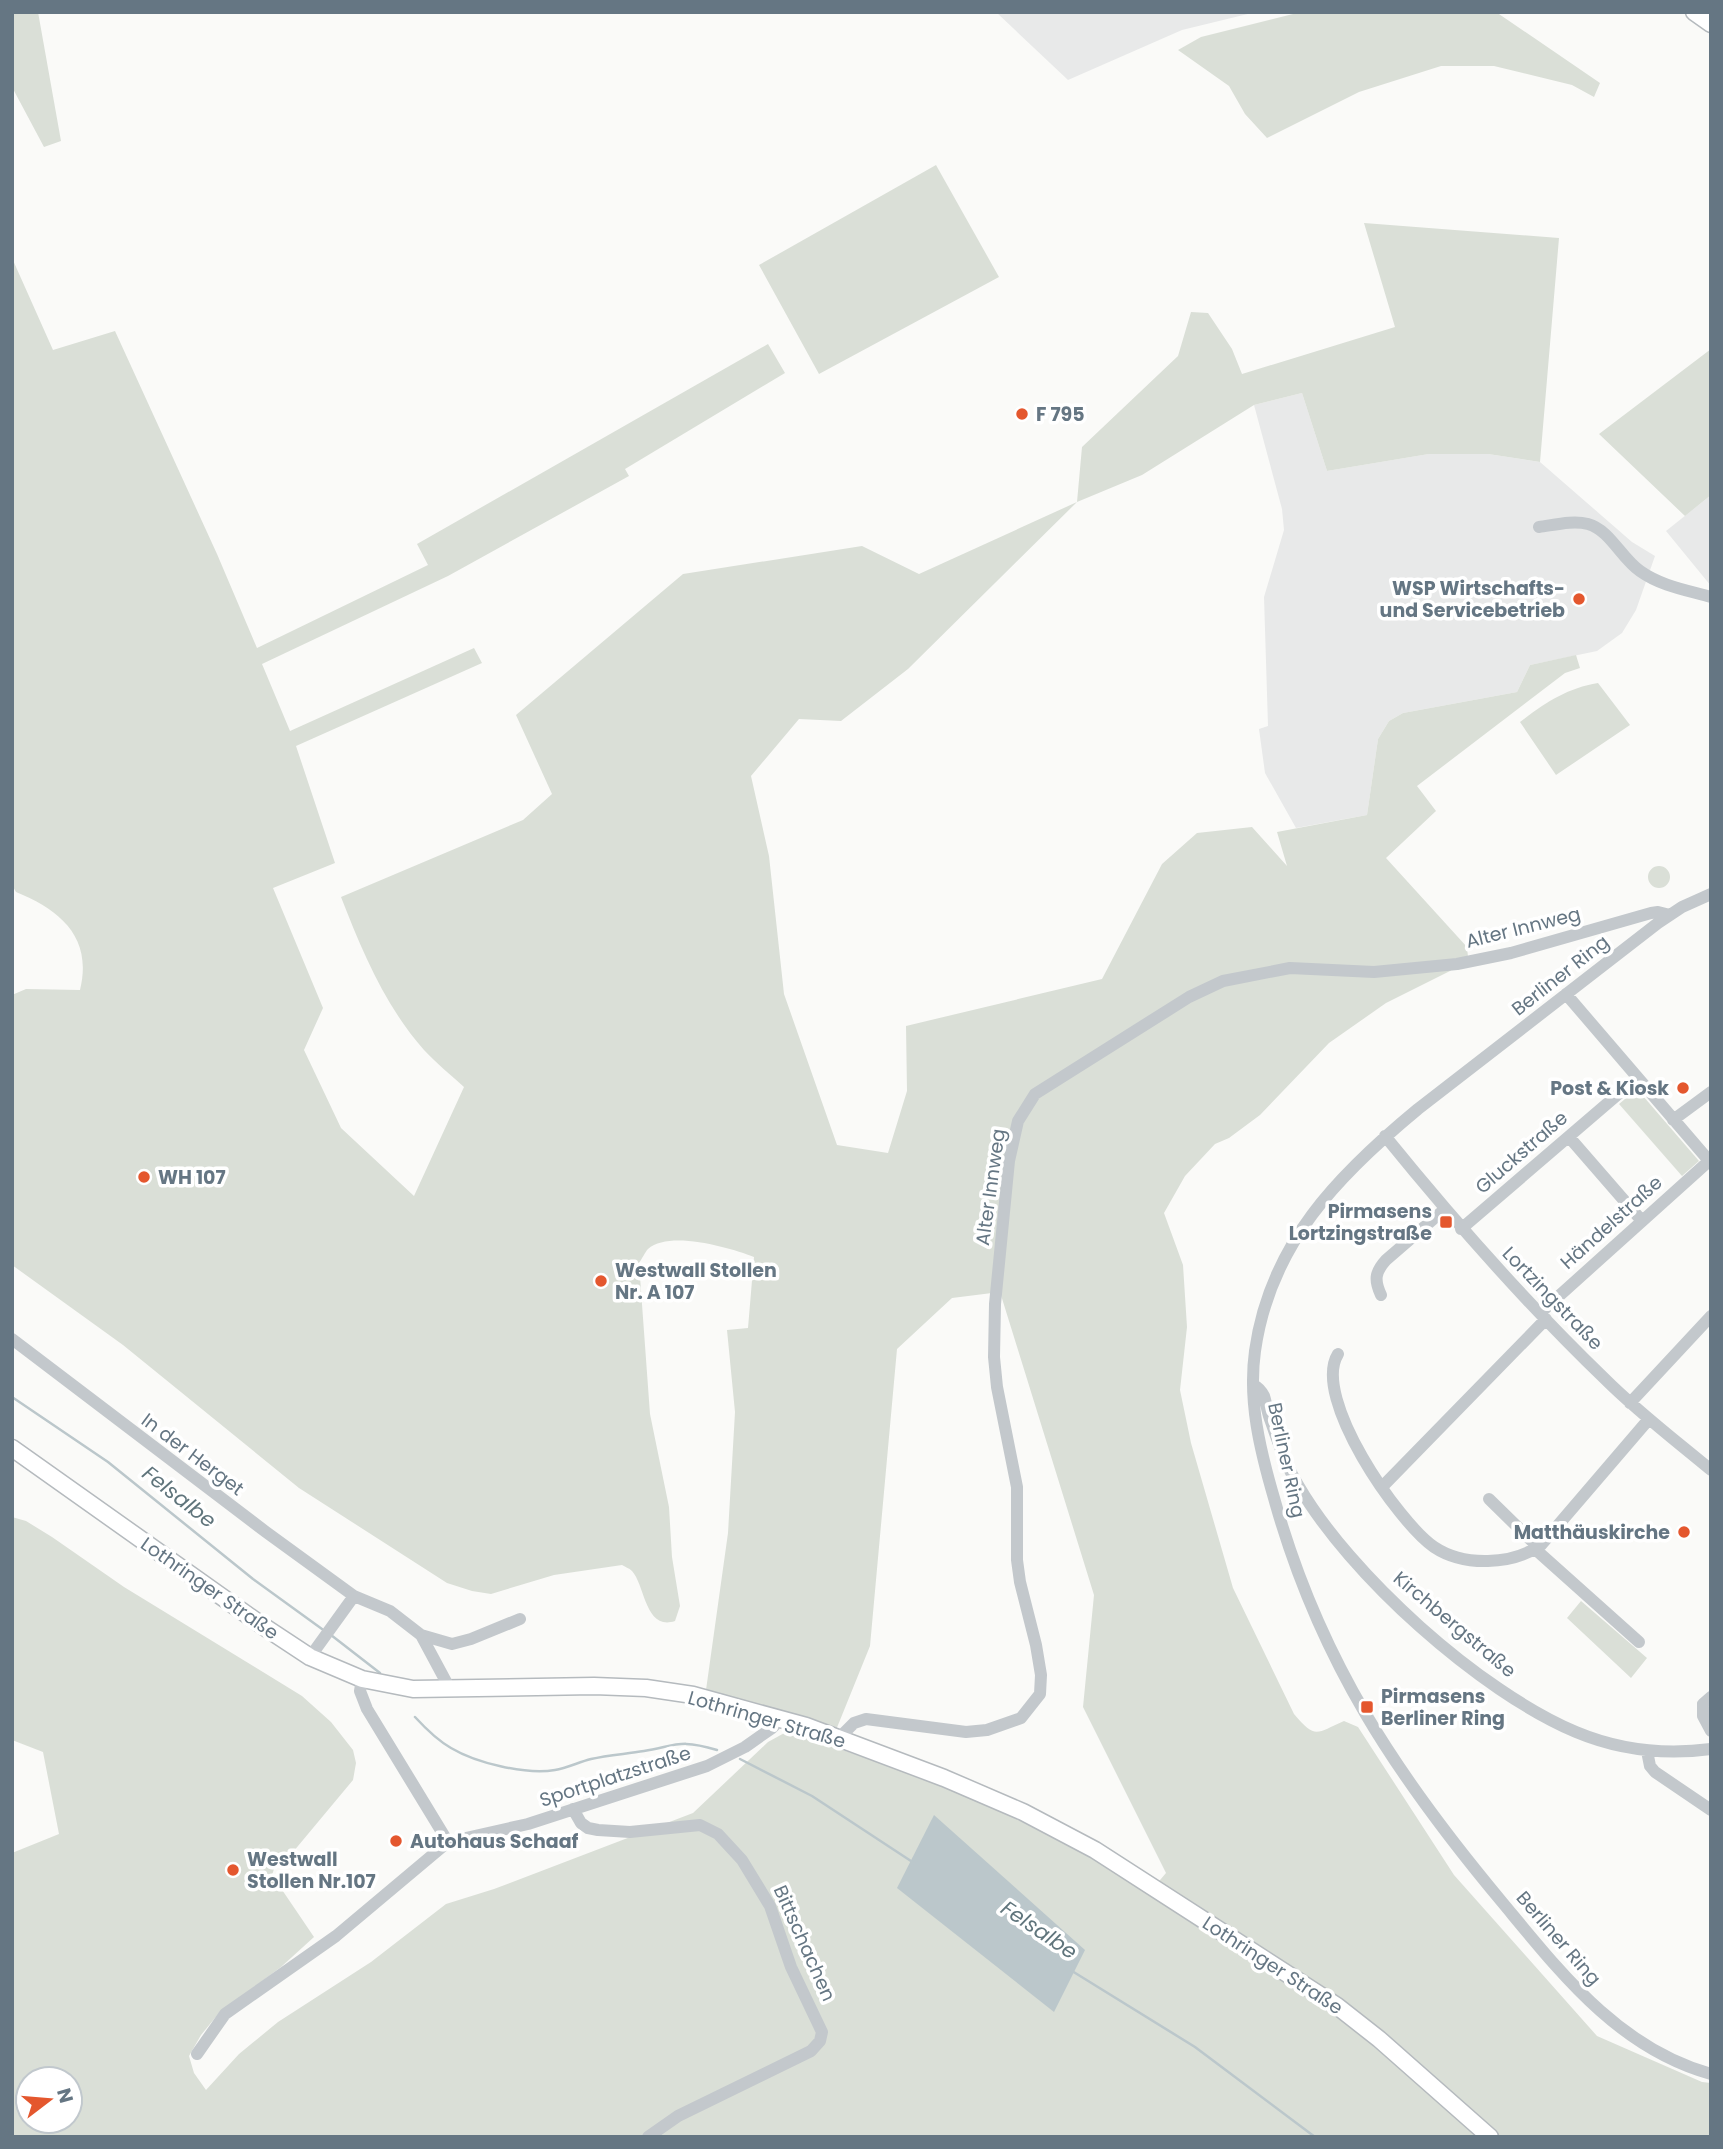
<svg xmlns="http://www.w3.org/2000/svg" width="1723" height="2149" viewBox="0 0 1723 2149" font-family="Poppins,sans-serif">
  <rect width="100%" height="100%" fill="#fafaf8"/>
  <path fill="#e8e9e9" d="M996 12H1256L1182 30 1068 80Z
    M1302 393 1327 471 1429 454H1488L1540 462 1632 542 1655 556 1636 610 1622 633 1597 651 1530 665 1517 692 1403 713 1389 721 1378 739 1367 815 1296 828 1265 773 1259 729 1268 726 1264 597 1284 530 1282 509 1254 405Z
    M1711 495V586L1666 531Z"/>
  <path fill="#dadfd7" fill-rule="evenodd" d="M12 12H38L61 141 44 147 12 87Z
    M1301 12H1496L1600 83 1594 97 1572 85 1494 66H1441L1359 92 1267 138 1245 114 1229 86 1178 50 1201 37Z
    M936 165 999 277 819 374 759 265Z
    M1364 223 1559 238 1540 462 1488 454H1429L1327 471 1302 393 1254 405 1142 475 1077 502 908 669 841 721 799 719 751 776 769 856 784 994 837 1145 888 1153 907 1091 906 1026 1102 979 1162 864 1197 833 1252 827 1287 866 1277 832 1367 815 1378 739 1389 721 1403 713 1517 692 1530 665 1576 655 1580 668 1565 673 1417 786 1436 811 1386 858 1467 947 1468 957 1450 971 1386 1003 1329 1043 1260 1115 1229 1138 1215 1144 1185 1176 1164 1213 1183 1265 1187 1327 1180 1390 1191 1443 1233 1588 1294 1714C1316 1740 1316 1733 1344 1721L1358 1727 1454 1875 1597 2036 1702 2082 1711 2083V2137H12V1853L59 1834 43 1752 12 1740V1517L26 1521 52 1537 124 1587 302 1696 331 1722 353 1750 356 1763 353 1780 293 1852 275 1866 272 1875 314 1937 281 1967 219 2013 201 2035 189 2056 194 2073 206 2090 239 2054 278 2022 371 1962 446 1904 494 1889 693 1813 768 1742 788 1731 938 1783 982 1803 1074 1846 1149 1893 1166 1873 1083 1707 1094 1595 1000 1292 952 1298 897 1349 870 1646 836 1730 706 1690 728 1533 735 1412 727 1330 748 1328 754 1257C730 1248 670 1230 648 1249 645 1252 642 1259 639 1263L650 1414 669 1507 672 1557 680 1606 675 1621C645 1631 645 1585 632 1571 629 1568 625 1567 622 1565L554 1575 491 1594 472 1591 447 1583 299 1488 123 1345 12 1265V995L26 989 80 990C93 937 60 910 16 892L12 885V258L53 350 115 331 217 554 257 648 428 565 417 544 768 344 785 373 625 469 629 476 448 576 262 664 290 731 474 648 482 663 296 746 335 863 273 888 323 1008 304 1050 341 1128 414 1196 464 1087C451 1075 436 1063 424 1050 385 1006 362 951 341 897L523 820 552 794 516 715 683 574 862 546 919 574 1077 502 1082 447 1178 356 1191 312 1208 313 1232 349 1242 374 1395 327ZM28 2079H70V2121H28Z
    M1711 349V495L1685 516 1599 434Z
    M1598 683 1630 725 1556 775 1520 722C1545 703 1567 688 1598 683Z
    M1648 877a11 11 0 1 1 22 0a11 11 0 1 1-22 0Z
    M1637 1089 1699 1161 1682 1176 1619 1104Z
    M1581 1601 1647 1658 1631 1678 1567 1618Z"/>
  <path fill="#bbc7cb" d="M934 1815 1085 1950 1054 2012 897 1888Z"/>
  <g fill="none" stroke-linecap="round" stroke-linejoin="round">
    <path stroke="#bbc7cb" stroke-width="2.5" d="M12 1397 108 1462 253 1579 322 1629
      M331 1635 380 1673
      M415 1717C426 1729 437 1740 451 1748 476 1763 526 1775 555 1770 567 1768 579 1762 591 1759 608 1755 626 1754 644 1751 678 1745 681 1739 717 1750
      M740 1759 812 1796 914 1863
      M1072 1971 1195 2047 1315 2137"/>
    <defs>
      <path id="major" d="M1694 12 1711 24
        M12 1448 263 1626 310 1657 362 1679 413 1689 594 1686 646 1688 693 1695 806 1726 944 1778 1023 1812 1095 1850 1337 2006 1379 2039 1490 2137"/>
    </defs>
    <use href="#major" stroke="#b5babe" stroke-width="19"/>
    <path stroke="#c3c8cc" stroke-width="12" d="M1539 527C1554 525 1573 520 1588 524 1610 530 1621 558 1640 571 1661 586 1686 590 1711 597
      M1711 894 1682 907 1658 923 1418 1109C1338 1175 1270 1244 1255 1351 1248 1401 1260 1450 1274 1498 1319 1660 1396 1775 1502 1902 1561 1973 1618 2048 1711 2074
      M1566 994 1711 1163
      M1673 1120 1711 1092
      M1385 1136C1454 1221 1526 1303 1605 1379 1638 1412 1675 1440 1711 1470
      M1569 1137 1642 1221
      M1461 1229 1637 1078
      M1381 1295C1374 1280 1375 1272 1386 1260L1445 1209
      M1540 1313 1709 1161
      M12 1339 266 1532 354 1596 390 1611 421 1635 452 1644 471 1639 520 1619
      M1338 1354C1311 1397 1398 1522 1434 1547 1464 1567 1512 1565 1541 1545L1649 1419
      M1253 1385C1258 1387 1261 1390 1264 1396 1266 1402 1267 1410 1269 1416 1277 1439 1285 1464 1298 1485 1350 1575 1479 1691 1576 1732 1619 1750 1665 1755 1711 1749
      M1630 1403 1711 1316
      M1382 1487 1546 1319
      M1489 1499 1538 1547
      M1535 1549 1639 1642
      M421 1635 450 1689
      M310 1657 354 1596
      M362 1679 360 1691 367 1709 448 1842
      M1711 1697 1703 1704V1716L1711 1731
      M839 1738 854 1723 866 1719 966 1732 987 1730 1021 1718 1040 1694 1041 1675 1036 1645 1020 1582 1017 1560V1487L997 1387 994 1357 995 1304 1009 1161 1018 1121 1035 1094 1189 997 1223 981 1290 968 1374 972 1457 964 1511 953 1651 913 1658 912 1670 915
      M1647 1751 1650 1766 1655 1772 1711 1810
      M573 1809 581 1823 588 1828 598 1830 630 1832 700 1825 718 1834 742 1860 770 1906 791 1967 822 2032 820 2041 811 2051 678 2116 648 2137
      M197 2054 225 2014 336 1936 448 1842 528 1824 707 1766 745 1747 772 1728 781 1719"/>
    <use href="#major" stroke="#fff" stroke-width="16"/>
  </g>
  <g fill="#e4572e" stroke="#fff" stroke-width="2.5">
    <circle cx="1022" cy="414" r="7"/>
    <circle cx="1579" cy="599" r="7"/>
    <circle cx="1683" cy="1088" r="7"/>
    <circle cx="144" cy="1177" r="7"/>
    <rect x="1439" y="1215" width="14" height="14" rx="3.5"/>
    <circle cx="601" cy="1281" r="7"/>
    <circle cx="1684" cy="1532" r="7"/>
    <rect x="1360" y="1700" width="14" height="14" rx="3.5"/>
    <circle cx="396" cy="1841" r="7"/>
    <circle cx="233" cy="1870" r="7"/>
  </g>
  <g text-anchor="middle" stroke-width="7" stroke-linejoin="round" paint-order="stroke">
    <g font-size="19" font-weight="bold" fill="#657683" stroke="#fff" text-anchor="start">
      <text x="1036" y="421">F 795</text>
      <text x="1565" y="595" text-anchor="end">WSP Wirtschafts-<tspan x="1565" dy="22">und Servicebetrieb</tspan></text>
      <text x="1669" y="1095" text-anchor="end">Post &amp; Kiosk</text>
      <text x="158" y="1184">WH 107</text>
      <text x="1432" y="1218" text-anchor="end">Pirmasens<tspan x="1432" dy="22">Lortzingstraße</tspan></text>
      <text x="615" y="1277">Westwall Stollen<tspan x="615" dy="22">Nr. A 107</tspan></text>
      <text x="1670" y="1539" text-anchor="end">Matthäuskirche</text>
      <text x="1381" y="1703">Pirmasens<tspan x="1381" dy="22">Berliner Ring</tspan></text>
      <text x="410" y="1848">Autohaus Schaaf</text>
      <text x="247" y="1866">Westwall<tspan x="247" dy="22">Stollen Nr.107</tspan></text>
    </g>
    <g font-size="19" fill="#657683" stroke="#fff">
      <text transform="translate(1523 927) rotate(-14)" y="7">Alter Innweg</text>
      <text transform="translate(1560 975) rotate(-38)" y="7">Berliner Ring</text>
      <text transform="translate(1521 1152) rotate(-41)" y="7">Gluckstraße</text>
      <text transform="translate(990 1187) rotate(-82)" y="7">Alter Innweg</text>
      <text transform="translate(1611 1222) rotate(-42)" y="7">Händelstraße</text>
      <text transform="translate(1553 1298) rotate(46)" y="7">Lortzingstraße</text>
      <text transform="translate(193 1454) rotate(37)" y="7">In der Herget</text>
      <text transform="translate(1287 1460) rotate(78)" y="7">Berliner Ring</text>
      <text transform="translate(210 1588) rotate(35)" y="7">Lothringer Straße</text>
      <text transform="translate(1455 1624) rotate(40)" y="7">Kirchbergstraße</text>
      <text transform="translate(767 1719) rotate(16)" y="7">Lothringer Straße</text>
      <text transform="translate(615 1776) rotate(-18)" y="7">Sportplatzstraße</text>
      <text transform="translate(1559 1938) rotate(49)" y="7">Berliner Ring</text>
      <text transform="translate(805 1943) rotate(66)" y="7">Bittschachen</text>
      <text transform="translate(1273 1965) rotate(33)" y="7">Lothringer Straße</text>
    </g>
    <g font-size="21" font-style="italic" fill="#60757c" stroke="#fff">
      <text transform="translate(179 1497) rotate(38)" y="7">Felsalbe</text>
      <text transform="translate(1039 1930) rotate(34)" y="7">Felsalbe</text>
    </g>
  </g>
  <rect width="1723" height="2149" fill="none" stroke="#657683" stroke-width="28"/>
  <g transform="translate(49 2100) rotate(74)"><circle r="33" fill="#ffffff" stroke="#c1c8cd" stroke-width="2"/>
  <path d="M0-5L12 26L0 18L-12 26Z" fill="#e4572e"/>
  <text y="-10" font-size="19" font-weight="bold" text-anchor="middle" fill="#657683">N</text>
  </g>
</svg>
